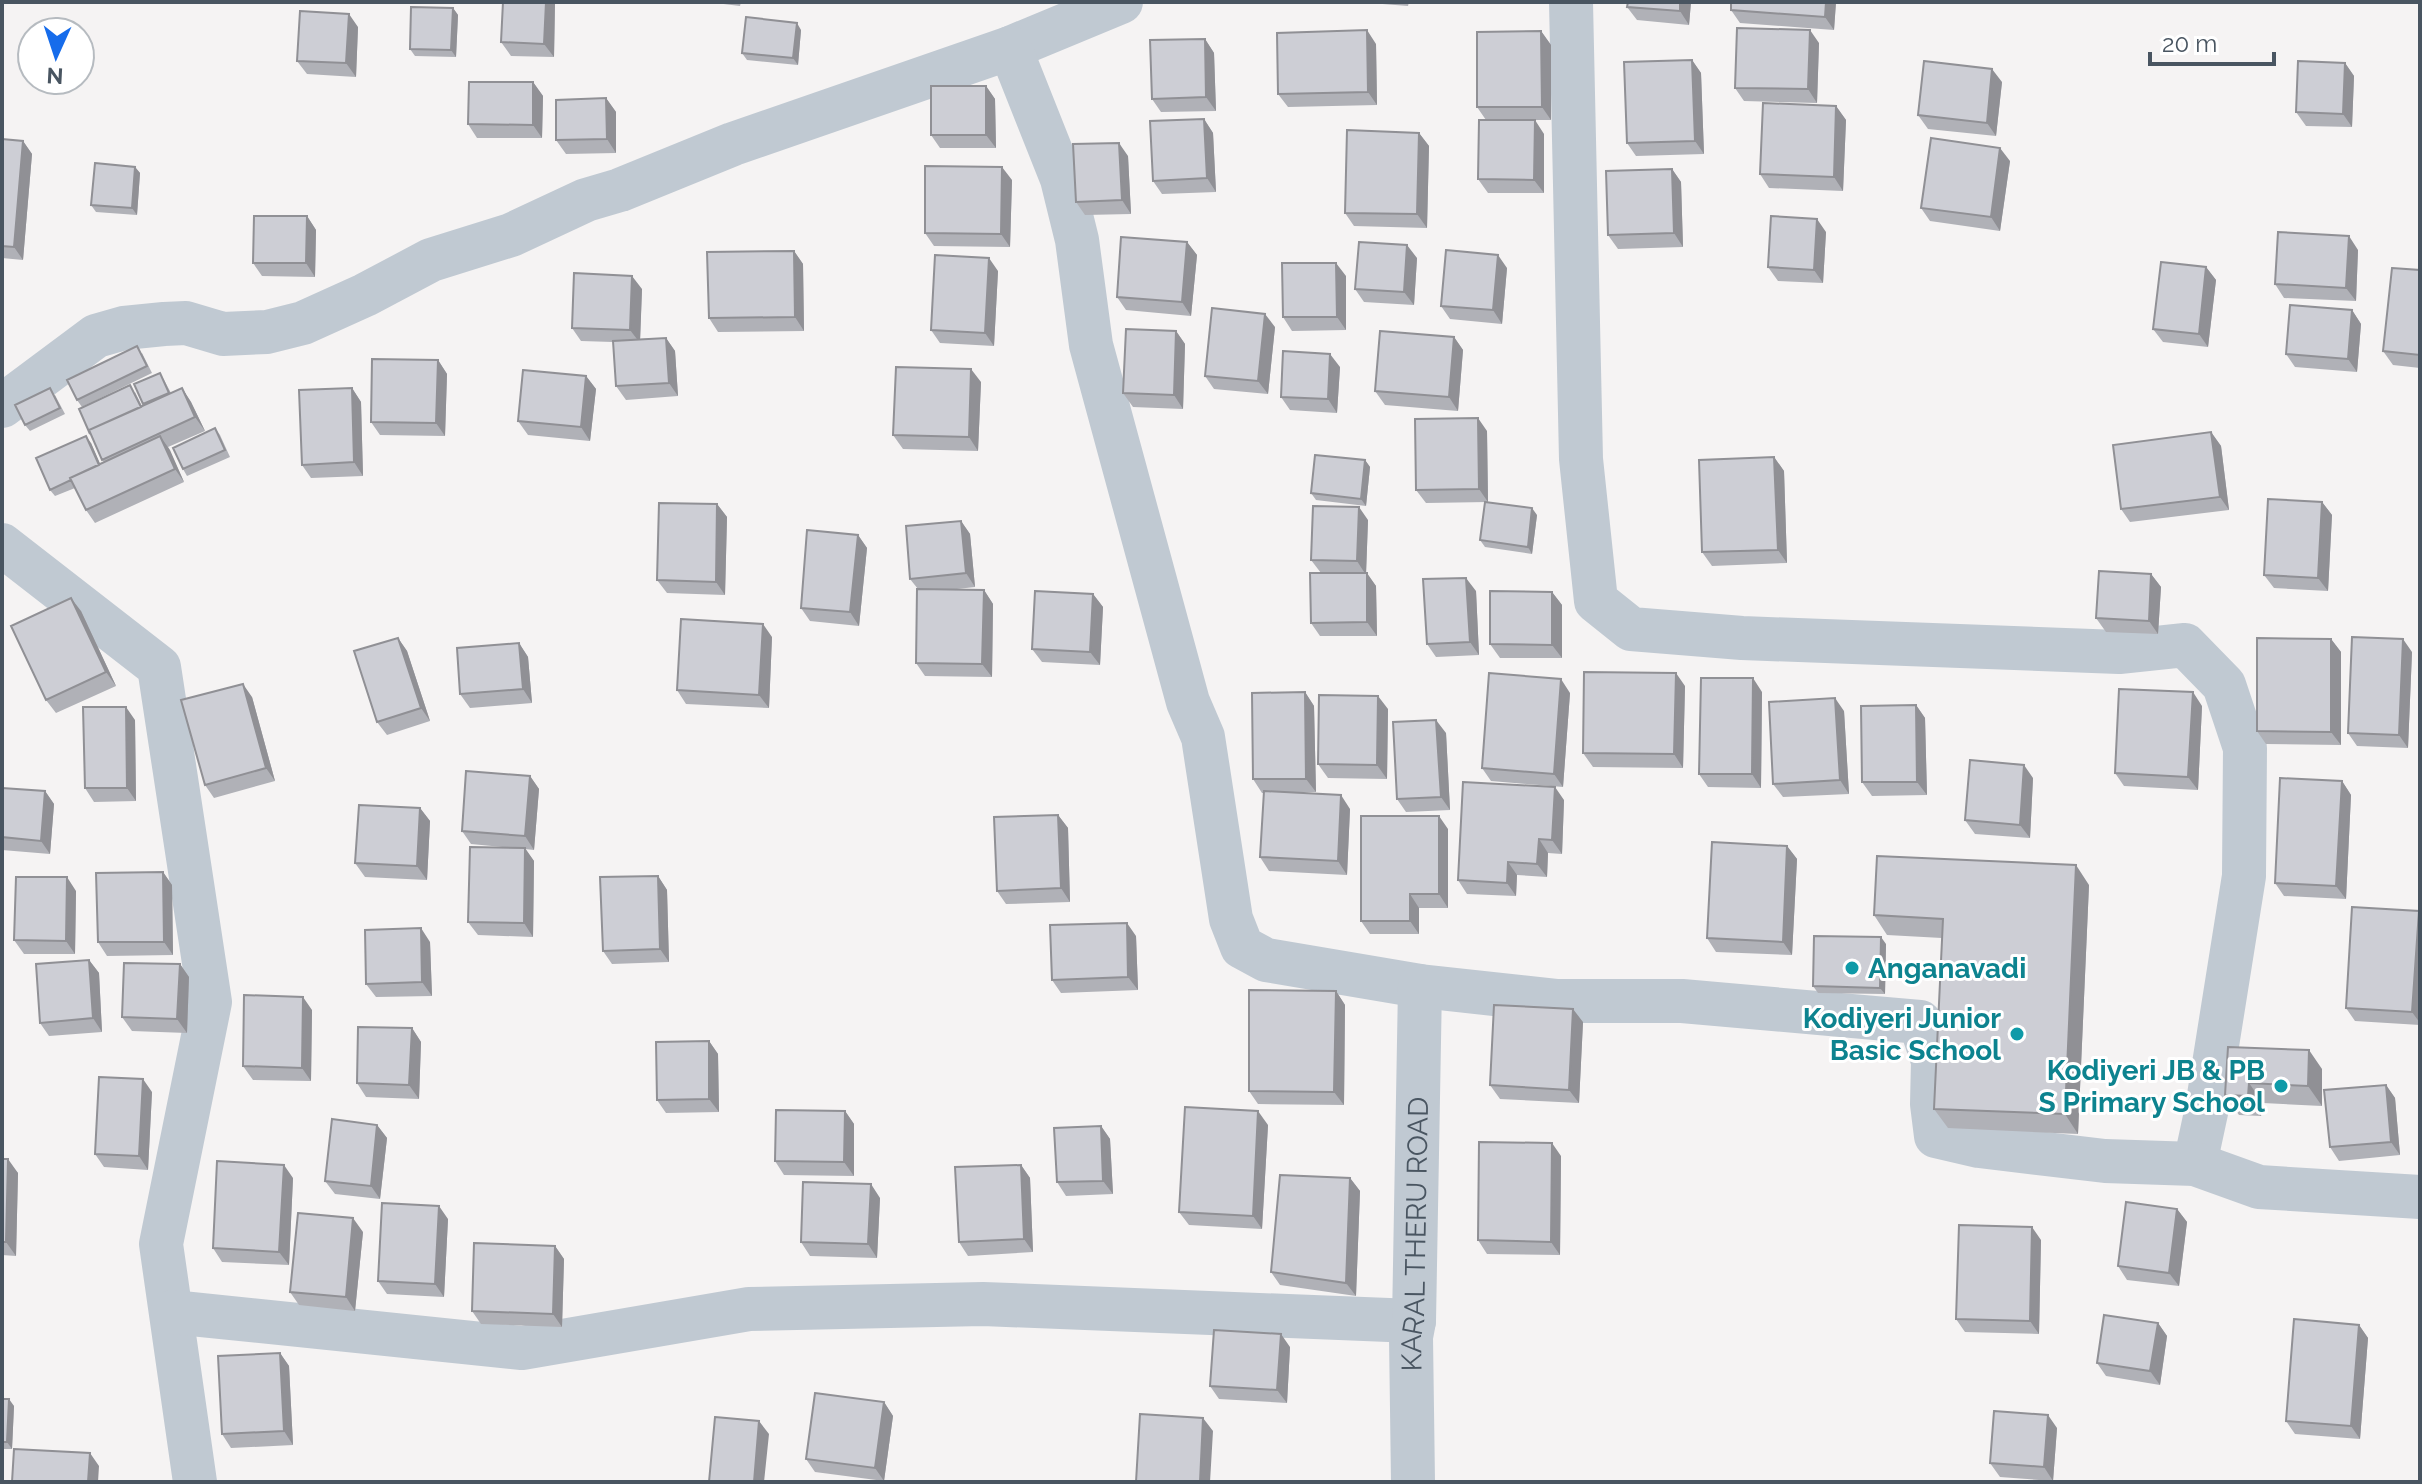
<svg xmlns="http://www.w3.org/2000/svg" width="2422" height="1484" viewBox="0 0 2422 1484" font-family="Raleway,sans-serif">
  <rect width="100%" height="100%" fill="#f5f3f3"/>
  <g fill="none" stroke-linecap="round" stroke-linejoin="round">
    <g stroke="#c0c9d2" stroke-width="44">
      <path d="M1571 2 1581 459 1596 601 1631 629 1742 638 2119 652 2185 645 2224 685 2245 748 2244 876 2207 1108 2195 1164"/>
      <path d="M1010 48 1121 2"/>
      <path d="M2 406 96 336 124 328 164 324 186 323 223 334 267 332 303 323 365 295 431 260 511 235 586 200 620 190 733 144 1010 48 1062 179 1077 240 1091 345 1188 702 1203 737 1231 919 1242 947 1266 960 1420 986 1558 1001H1682L1920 1022 1933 1061 1932 1104 1936 1136 1979 1146 2105 1161 2195 1164 2259 1187 2420 1197"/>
      <path d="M2 545 159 667 210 1002 161 1244 195 1482"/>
      <path d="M172 1312 522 1348 749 1309 983 1304 1414 1321"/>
      <path id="s1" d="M1413 1482 1411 1337 1414 1321 1420 986"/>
    </g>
  </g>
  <path fill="#b0b1b7" d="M503 2H555L554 57 511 56 501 42Z
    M707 2H741L740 6Z
    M1357 2H1409L1408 6Z
    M1509 2H1554V3Z
    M1691 2 1689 25 1637 20 1627 7Z
    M1731 2H1836L1834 30 1740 23 1731 10Z
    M453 8 458 15 456 57 415 56 410 49Z
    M358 27 356 77 307 74 297 61Z
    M801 30 798 65 747 60 742 53Z
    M1541 31 1551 45V120H1508L1544 134V193H1488L1478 179 1486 120 1477 107Z
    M1205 39 1214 53 1216 111 1161 112 1152 99Z
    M1819 43 1817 103 1744 101 1735 88Z
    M1376 44 1377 105 1288 107 1278 94Z
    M1692 60 1701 73 1704 154 1636 156 1627 143Z
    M2345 63 2354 76 2352 127 2306 126 2296 112Z
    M533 82 543 96 542 138H477L468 124Z
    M2002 82 1996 136 1928 129 1918 115Z
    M986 86 995 99 996 148H940L931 135Z
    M606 98 616 112V153L566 154 556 140Z
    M1836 106 1846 120 1843 191 1769 188 1760 174Z
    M1204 119 1213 133 1216 192 1162 194 1153 181Z
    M1419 133 1429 146 1427 228 1354 226 1345 213Z
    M2 139 23 141 32 154 23 260 2 258Z
    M1128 156 1131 214 1085 215 1076 202Z
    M2010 161 2000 231 1930 221 1921 208Z
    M135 167 140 173 137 215 96 212 91 205Z
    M1672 169 1681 182 1683 247 1618 249 1608 235Z
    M1012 180 1010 247 934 246 925 233Z
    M307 216 316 230 315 277 262 276 253 263Z
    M1826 232 1823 283 1778 281 1768 267Z
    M1187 242 1197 255 1191 316 1126 310 1117 297Z
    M2358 250 2356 301 2284 298 2275 284Z
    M794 251 803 264 804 331 718 332 709 318Z
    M1417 258 1414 305 1364 302 1355 289Z
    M2206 267 2216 280 2208 347 2163 342 2153 329Z
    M1507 268 1502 324 1450 319 1441 306Z
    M2420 270V368L2393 365 2383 351Z
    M998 271 994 346 940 343 931 330Z
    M1346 276V330L1292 331 1283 317Z
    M642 289 640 339 666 338 675 351 678 396 626 400 616 386 613 342 581 341 572 328Z
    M2352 310 2361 324 2357 372 2295 367 2286 354Z
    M1275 327 1268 394 1214 389 1205 376Z
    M1176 331 1185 344 1183 409 1133 407 1123 393Z
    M1454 337 1463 350 1458 411 1385 405 1375 391Z
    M142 353 152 373 82 407 77 400Z
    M438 360 447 374 445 436 380 435 371 422Z
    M1340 367 1337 413 1290 410 1281 397Z
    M160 373 164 380 171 393 182 388 191 402 205 431 168 447 184 482 95 523 86 510 75 488 55 496 50 490 91 443 100 464 104 462 102 460 135 392 142 406 144 405 134 384Z
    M586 376 596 389 590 441 528 435 518 421Z
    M981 382 978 451 903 449 893 435Z
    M352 388 361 402 363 476 311 478 302 465Z
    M55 395 65 414 30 431 25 425Z
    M215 428 220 435 230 457 187 476 183 469Z
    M1487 431 1488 502 1426 503 1416 490Z
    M2211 432 2221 446 2229 510 2130 522 2121 509Z
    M1774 457 1784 471 1787 563 1712 566 1702 552Z
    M1365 460 1370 467 1366 506 1316 500 1311 493Z
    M2322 502 2332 515 2328 591 2274 588 2264 575Z
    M717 504 727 517 725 595 667 593 657 580Z
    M1537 515 1532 554 1485 547 1480 540Z
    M1368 520 1366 573 1376 586 1377 636H1320L1311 623 1321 573 1311 560Z
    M961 521 970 534 975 587 948 590H984L993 604 992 677 925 676 916 663 918 589 910 579Z
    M858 535 867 548 859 626 810 621 801 608Z
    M2151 574 2161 587 2158 634 2106 632 2096 618Z
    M1476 591 1479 655 1436 657 1427 644Z
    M1552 592 1562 605V658H1500L1490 644Z
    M1093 594 1103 607 1100 665 1042 662 1032 649Z
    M81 611 116 686 56 713 46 700Z
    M772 637 769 708 686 704 677 690Z
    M398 638 407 651 430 721 387 735 377 722Z
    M2331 639 2341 652V745L2266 744 2257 731Z
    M519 643 528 657 532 703 470 708 460 694Z
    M2412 652 2408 748 2357 746 2348 733Z
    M1685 686 1683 768 1593 767 1583 753Z
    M1305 692 1314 706 1316 792H1290L1350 809 1347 875 1269 871 1260 857 1264 793H1262L1253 779Z
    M1762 692 1761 788 1708 787 1699 774Z
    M1570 693 1563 787 1491 781 1482 768Z
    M252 697 275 781 214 798 205 785Z
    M1916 705 1925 718 1927 795 1872 796 1862 782Z
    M2202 706 2198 790 2124 786 2115 773Z
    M1388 709 1387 779 1328 778 1318 764Z
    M1844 711 1849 794 1783 797 1773 784Z
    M135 720 136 801 94 802 85 788Z
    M1446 733 1450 810 1406 812 1397 799Z
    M530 776 539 789 534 850 525 849 534 861 533 937 478 935 468 922 513 848 471 844 462 831Z
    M2033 778 2030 838 1975 834 1965 820Z
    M2342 781 2351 795 2346 899 2284 896 2275 883Z
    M2 788 45 791 54 804 50 854 2 850Z
    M1564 800 1562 854 1548 853 1547 877 1517 875 1516 896 1467 894 1458 880Z
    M420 808 430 821 427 880 365 877 355 863Z
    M1058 815 1068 828 1070 902 1006 904 997 891Z
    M1448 829V908H1419V934H1370L1361 921Z
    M1787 846 1797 859 1792 955 1716 952 1707 938Z
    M163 872 172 885 173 955 107 956 98 942Z
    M658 876 667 890 669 962 612 964 603 951Z
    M2089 885 2078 1134 1948 1128 1934 1109 1942 938 1887 935 1874 915Z
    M76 891 75 954H24L14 940Z
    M2420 913V1025L2355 1021 2346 1008Z
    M1136 936 1138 990 1061 993 1052 980Z
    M430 942 432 996 376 997 366 984Z
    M1886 944 1885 994 1818 993 1813 986Z
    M89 960 99 973 102 1032 49 1036 40 1023Z
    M180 964 189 977 187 1033 132 1031 122 1017Z
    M1336 991 1345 1005 1344 1105 1258 1104 1249 1091Z
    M312 1010 311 1081 253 1080 243 1066Z
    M1583 1022 1579 1103 1500 1099 1490 1085Z
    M412 1028 421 1042 419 1099 366 1097 357 1083Z
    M709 1041 718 1054 719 1112 666 1113 657 1100Z
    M2228 1047 2322 1069V1106L2263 1103 2261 1116 2239 1115 2225 1095Z
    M2386 1085 2395 1098 2400 1155 2339 1161 2330 1147Z
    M152 1092 148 1170 104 1167 95 1154Z
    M845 1111 854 1124V1176L784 1175 775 1161Z
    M377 1125 387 1138 380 1199 335 1194 325 1181Z
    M1268 1125 1262 1229 1189 1225 1179 1212Z
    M1101 1126 1110 1139 1113 1194 1066 1196 1057 1182Z
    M1561 1156 1560 1255 1487 1254 1478 1240Z
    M2 1159 18 1173 16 1256 2 1255Z
    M1021 1165 1030 1178 1033 1252 968 1256 959 1242Z
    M293 1178 289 1265 222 1262 213 1248Z
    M1350 1178 1360 1191 1356 1296 1280 1285 1271 1272Z
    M880 1198 877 1258 810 1256 801 1242Z
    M2177 1209 2187 1222 2179 1286 2127 1280 2118 1266Z
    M448 1219 444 1297 387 1294 378 1281Z
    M363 1232 355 1311 299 1305 290 1292Z
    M2041 1240 2039 1334 1965 1332 1956 1319Z
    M555 1246 564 1259 562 1327 481 1324 472 1311Z
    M2158 1323 2167 1336 2160 1385 2106 1376 2097 1363Z
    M2359 1325 2368 1338 2360 1439 2295 1434 2286 1421Z
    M1290 1347 1287 1403 1219 1399 1210 1386Z
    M280 1353 289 1366 293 1445 231 1448 222 1434Z
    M2 1399 14 1406 12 1449H2Z
    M884 1402 893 1416 884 1481 815 1472 806 1459Z
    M2057 1428 2053 1481 2000 1477 1990 1463Z"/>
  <path fill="#909095" d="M546 2H555L554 57 544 44Z
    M1680 2H1691L1689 25 1680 11Z
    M1826 2H1836L1834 30 1825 17Z
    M453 8 458 15 456 57 451 50Z
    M349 14 358 27 356 77 346 63Z
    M797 23 801 30 798 65 793 58Z
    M1367 30 1376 44 1377 105 1368 92Z
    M1810 30 1819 43 1817 103 1808 89Z
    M1541 31 1551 45V120L1542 107Z
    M1205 39 1214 53 1216 111 1206 97Z
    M1692 60 1701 73 1704 154 1695 141Z
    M2345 63 2354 76 2352 127 2343 114Z
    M1992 69 2002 82 1996 136 1987 123Z
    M533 82 543 96 542 138 533 125Z
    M986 86 995 99 996 148 986 135Z
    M606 98 616 112V153L607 139Z
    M1836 106 1846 120 1843 191 1834 177Z
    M1204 119 1213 133 1216 192 1207 178Z
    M1535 120 1544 134V193L1534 180Z
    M1419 133 1429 146 1427 228 1417 214Z
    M23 141 32 154 23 260 14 247Z
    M1119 143 1128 156 1131 214 1122 200Z
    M2000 148 2010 161 2000 231 1991 217Z
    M135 167 140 173 137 215 132 208Z
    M1002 167 1012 180 1010 247 1001 234Z
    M1672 169 1681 182 1683 247 1674 233Z
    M307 216 316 230 315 277 306 263Z
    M1817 219 1826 232 1823 283 1814 270Z
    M2349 236 2358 250 2356 301 2346 288Z
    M1187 242 1197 255 1191 316 1182 302Z
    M1407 245 1417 258 1414 305 1404 292Z
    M794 251 803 264 804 331 795 317Z
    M1498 255 1507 268 1502 324 1493 310Z
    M989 258 998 271 994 346 985 333Z
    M1336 263 1346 276V330L1337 317Z
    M2206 267 2216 280 2208 347 2199 334Z
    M632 276 642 289 640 343 630 330Z
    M2352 310 2361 324 2357 372 2348 359Z
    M1265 314 1275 327 1268 394 1258 381Z
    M1176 331 1185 344 1183 409 1174 395Z
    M1454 337 1463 350 1458 411 1449 397Z
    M666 338 675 351 678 396 669 383Z
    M1330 354 1340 367 1337 413 1328 399Z
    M438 360 447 374 445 436 436 423Z
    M971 369 981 382 978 451 969 437Z
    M586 376 596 389 590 441 581 427Z
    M182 388 191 402 205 431 195 417Z
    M352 388 361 402 363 476 354 462Z
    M1478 418 1487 431 1488 502 1479 489Z
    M2211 432 2221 446 2229 510 2220 497Z
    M86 436 91 443 105 475 100 468Z
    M160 436 170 450 184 482 175 469Z
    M1774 457 1784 471 1787 563 1778 550Z
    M1365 460 1370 467 1366 506 1361 499Z
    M2322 502 2332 515 2328 591 2318 578Z
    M717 504 727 517 725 595 716 582Z
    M1359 507 1368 520 1366 575 1357 561Z
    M1532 508 1537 515 1532 554 1528 547Z
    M961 521 970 534 975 587 966 573Z
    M858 535 867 548 859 626 850 612Z
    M1367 573 1376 586 1377 636 1367 622Z
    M2151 574 2161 587 2158 634 2149 621Z
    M1466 578 1476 591 1479 655 1470 642Z
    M984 590 993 604 992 677 982 664Z
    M1552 592 1562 605V658L1552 645Z
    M1093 594 1103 607 1100 665 1090 652Z
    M71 598 81 611 116 686 106 672Z
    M763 624 772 637 769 708 759 695Z
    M398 638 407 651 430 721 421 708Z
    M2331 639 2341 652V745L2331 732Z
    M2403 639 2412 652 2408 748 2399 735Z
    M519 643 528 657 532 703 523 689Z
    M1676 673 1685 686 1683 768 1674 754Z
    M1753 678 1762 692 1761 788 1752 774Z
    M1561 679 1570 693 1563 787 1554 774Z
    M243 684 252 697 275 781 266 768Z
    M1305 692 1314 706 1316 792 1306 779Z
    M2193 692 2202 706 2198 790 2188 777Z
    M1378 696 1388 709 1387 779 1377 765Z
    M1835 698 1844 711 1849 794 1840 780Z
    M1916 705 1925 718 1927 795 1917 782Z
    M126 707 135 720 136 801 127 788Z
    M1436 720 1446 733 1450 810 1441 797Z
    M2024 765 2033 778 2030 838 2020 825Z
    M530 776 539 789 534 850 525 836Z
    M2342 781 2351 795 2346 899 2336 886Z
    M1555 787 1564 800 1562 854 1552 840Z
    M45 791 54 804 50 854 41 841Z
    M1341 795 1350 809 1347 875 1338 861Z
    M420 808 430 821 427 880 417 866Z
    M1058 815 1068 828 1070 902 1061 888Z
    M1439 816 1448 829V908L1439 894Z
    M1539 839 1548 853 1547 877 1537 864Z
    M1787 846 1797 859 1792 955 1783 942Z
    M525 848 534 861 533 937 524 923Z
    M1508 862 1517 875 1516 896 1507 883Z
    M2076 865 2089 885 2078 1134 2065 1114Z
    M163 872 172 885 173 955 164 942Z
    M658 876 667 890 669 962 660 949Z
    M67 877 76 891 75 954 66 941Z
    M1410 894 1419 908V934L1410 921Z
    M2419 911 2420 913V1023L2412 1012Z
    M1127 923 1136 936 1138 990 1128 977Z
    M421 928 430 942 432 996 422 982Z
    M1881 937 1886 944 1885 994 1880 988Z
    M89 960 99 973 102 1032 93 1018Z
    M180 964 189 977 187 1033 177 1019Z
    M1336 991 1345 1005 1344 1105 1334 1092Z
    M303 997 312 1010 311 1081 302 1068Z
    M1573 1009 1583 1022 1579 1103 1569 1090Z
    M412 1028 421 1042 419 1099 409 1085Z
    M709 1041 718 1054 719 1112 709 1099Z
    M2309 1050 2322 1069V1106L2308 1086Z
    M143 1079 152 1092 148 1170 139 1156Z
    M2249 1083 2263 1103 2261 1116 2248 1096Z
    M2386 1085 2395 1098 2400 1155 2391 1142Z
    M845 1111 854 1124V1176L844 1162Z
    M1258 1111 1268 1125 1262 1229 1253 1216Z
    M377 1125 387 1138 380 1199 371 1186Z
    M1101 1126 1110 1139 1113 1194 1103 1181Z
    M1552 1143 1561 1156 1560 1255 1551 1242Z
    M8 1159 18 1173 16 1256 6 1242Z
    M284 1165 293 1178 289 1265 279 1252Z
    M1021 1165 1030 1178 1033 1252 1024 1239Z
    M1350 1178 1360 1191 1356 1296 1346 1283Z
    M871 1184 880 1198 877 1258 868 1244Z
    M439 1206 448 1219 444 1297 435 1284Z
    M2177 1209 2187 1222 2179 1286 2169 1273Z
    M353 1218 363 1232 355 1311 346 1297Z
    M2032 1227 2041 1240 2039 1334 2030 1321Z
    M555 1246 564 1259 562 1327 553 1314Z
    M2158 1323 2167 1336 2160 1385 2150 1371Z
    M2359 1325 2368 1338 2360 1439 2351 1426Z
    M1281 1334 1290 1347 1287 1403 1277 1390Z
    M280 1353 289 1366 293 1445 284 1431Z
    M9 1399 14 1406 12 1449 7 1442Z
    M884 1402 893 1416 884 1481 875 1468Z
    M2048 1415 2057 1428 2053 1481 2044 1467Z
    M1203 1418 1213 1431 1210 1482H1200Z
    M759 1421 769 1434 764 1482H754Z
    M90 1453 99 1466 98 1482H88Z"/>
  <path fill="#cdced5" stroke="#909095" stroke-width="2" d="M503 2H546L544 44 501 42Z
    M1628 2H1680V11L1627 7Z
    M1731 2H1826L1825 17 1731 10Z
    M411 7 453 8 451 50 410 49Z
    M300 11 349 14 346 63 297 61Z
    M746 17 797 23 793 58 742 53Z
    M1737 28 1810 30 1808 89 1735 88Z
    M1367 30 1368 92 1278 94 1277 33Z
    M1541 31 1542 107H1477V32Z
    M1205 39 1206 97 1152 99 1150 40Z
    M1692 60 1695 141 1627 143 1624 62Z
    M1924 61 1992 69 1987 123 1918 115Z
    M2298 61 2345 63 2343 114 2296 112Z
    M469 82H533V125L468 124Z
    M931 86H986V135H931Z
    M606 98 607 139 556 140V100Z
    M1763 103 1836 106 1834 177 1760 174Z
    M1204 119 1207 178 1153 181 1150 121Z
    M1479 120H1535L1534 180 1478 179Z
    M1347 130 1419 133 1417 214 1345 213Z
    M1931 138 2000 148 1991 217 1921 208Z
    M2 139 23 141 14 247 2 246Z
    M1119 143 1122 200 1076 202 1073 144Z
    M95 163 135 167 132 208 91 205Z
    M925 166 1002 167 1001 234 925 233Z
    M1672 169 1674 233 1608 235 1606 171Z
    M254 216H307L306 263H253Z
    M1771 216 1817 219 1814 270 1768 267Z
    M2278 232 2349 236 2346 288 2275 284Z
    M1121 237 1187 242 1182 302 1117 297Z
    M1359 242 1407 245 1404 292 1355 289Z
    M1446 250 1498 255 1493 310 1441 306Z
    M794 251 795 317 709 318 707 252Z
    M935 255 989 258 985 333 931 330Z
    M2161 262 2206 267 2199 334 2153 329Z
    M1282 263H1336L1337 317H1283Z
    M2392 268 2420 270V355L2383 351Z
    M574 273 632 276 630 330 572 328Z
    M2290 305 2352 310 2348 359 2286 354Z
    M1212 308 1265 314 1258 381 1205 376Z
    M1126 329 1176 331 1174 395 1123 393Z
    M1380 331 1454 337 1449 397 1375 391Z
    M666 338 669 383 616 386 613 341Z
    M137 346 147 366 77 400 67 380Z
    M1283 351 1330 354 1328 399 1281 397Z
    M372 359 438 360 436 423 371 422Z
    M896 367 971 369 969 437 893 435Z
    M523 370 586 376 581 427 518 421Z
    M160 373 169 393 143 404 134 384Z
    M130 385 141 407 89 430 90 434 79 409Z
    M50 388 60 408 25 425 15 405Z
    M182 388 195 417 102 460 89 430Z
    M352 388 354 462 302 465 299 390Z
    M1478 418 1479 489 1416 490 1415 419Z
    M215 428 225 450 183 469 173 448Z
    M2211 432 2220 497 2121 509 2113 445Z
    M86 436 99 465 70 478 71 480 50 490 36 458Z
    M160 436 175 469 86 510 70 478Z
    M1315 455 1365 460 1361 499 1311 493Z
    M1774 457 1778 550 1702 552 1699 460Z
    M2268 499 2322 502 2318 578 2264 575Z
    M1485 502 1532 508 1528 547 1480 540Z
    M659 503 717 504 716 582 657 580Z
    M1313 506 1359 507 1357 561 1311 560Z
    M961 521 966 573 910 579 906 526Z
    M807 530 858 535 850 612 801 608Z
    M2099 571 2151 574 2149 621 2096 618Z
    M1310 573H1367V622L1311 623Z
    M1466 578 1470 642 1427 644 1423 579Z
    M917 589 984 590 982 664 916 663Z
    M1035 591 1093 594 1090 652 1032 649Z
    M1490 591 1552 592V645L1490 644Z
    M71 598 106 672 46 700 11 626Z
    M681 619 763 624 759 695 677 690Z
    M2352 637 2403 639 2399 735 2348 733Z
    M398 638 421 708 377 722 354 651Z
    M2257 638 2331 639V732L2257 731Z
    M519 643 523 689 460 694 457 648Z
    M1584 672 1676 673 1674 754 1583 753Z
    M1489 673 1561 679 1554 774 1482 768Z
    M1701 678H1753L1752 774H1699Z
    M243 684 266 768 205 785 181 700Z
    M2119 689 2193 692 2188 777 2115 773Z
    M1305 692 1306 779H1253L1252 693Z
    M1319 695 1378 696 1377 765 1318 764Z
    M1835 698 1840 780 1773 784 1769 702Z
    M1916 705 1917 782H1862L1861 706Z
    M83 707H126L127 788H85Z
    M1436 720 1441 797 1397 799 1393 722Z
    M1970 760 2024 765 2020 825 1965 820Z
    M466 771 530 776 525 836 462 831Z
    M2280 778 2342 781 2336 886 2275 883Z
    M1463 782 1555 787 1552 840 1539 839 1537 864 1508 862 1507 883 1458 880Z
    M2 788 45 791 41 841 2 837Z
    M1264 791 1341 795 1338 861 1260 857Z
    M359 805 420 808 417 866 355 863Z
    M1058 815 1061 888 997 891 994 817Z
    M1361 816H1439V894H1410V921H1361Z
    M1712 842 1787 846 1783 942 1707 938Z
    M470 847 525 848 524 923 468 922Z
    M1877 856 2076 865 2065 1114 1934 1109 1943 919 1874 915Z
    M163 872 164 942H98L96 873Z
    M658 876 660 949 603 951 600 877Z
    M16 877H67L66 941 14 940Z
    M2352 907 2419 911 2412 1012 2346 1008Z
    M1127 923 1128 977 1052 980 1050 925Z
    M421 928 422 982 366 984 365 930Z
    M1814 936 1881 937 1880 988 1813 986Z
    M89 960 93 1018 40 1023 36 964Z
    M124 963 180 964 177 1019 122 1017Z
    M1249 990 1336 991 1334 1092 1249 1091Z
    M244 995 303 997 302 1068 243 1066Z
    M1494 1005 1573 1009 1569 1090 1490 1085Z
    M358 1027 412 1028 409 1085 357 1083Z
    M709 1041V1099L657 1100 656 1042Z
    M2228 1047 2309 1050 2308 1086 2249 1083 2248 1096 2225 1095Z
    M99 1077 143 1079 139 1156 95 1154Z
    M2386 1085 2391 1142 2330 1147 2324 1090Z
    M1185 1107 1258 1111 1253 1216 1179 1212Z
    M776 1110 845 1111 844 1162 775 1161Z
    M332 1119 377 1125 371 1186 325 1181Z
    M1101 1126 1103 1181 1057 1182 1054 1128Z
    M1479 1142 1552 1143 1551 1242 1478 1240Z
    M2 1159H8L6 1242H2Z
    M217 1161 284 1165 279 1252 213 1248Z
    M1021 1165 1024 1239 959 1242 955 1167Z
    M1280 1175 1350 1178 1346 1283 1271 1272Z
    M803 1182 871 1184 868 1244 801 1242Z
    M2126 1202 2177 1209 2169 1273 2118 1266Z
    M382 1203 439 1206 435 1284 378 1281Z
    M298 1213 353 1218 346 1297 290 1292Z
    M1959 1225 2032 1227 2030 1321 1956 1319Z
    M474 1243 555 1246 553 1314 472 1311Z
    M2104 1315 2158 1323 2150 1371 2097 1363Z
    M2294 1319 2359 1325 2351 1426 2286 1421Z
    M1214 1330 1281 1334 1277 1390 1210 1386Z
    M280 1353 284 1431 222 1434 218 1356Z
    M815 1393 884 1402 875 1468 806 1459Z
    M2 1399H9L7 1442H2Z
    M1994 1411 2048 1415 2044 1467 1990 1463Z
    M1140 1414 1203 1418 1200 1482H1136Z
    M715 1417 759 1421 754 1482H709Z
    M14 1449 90 1453 88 1482H12Z"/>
  <g fill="#0f9aa8" stroke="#fff" stroke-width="3">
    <circle cx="1852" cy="968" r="8"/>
    <circle cx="2017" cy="1034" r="8"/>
    <circle cx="2281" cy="1086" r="8"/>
  </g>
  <g text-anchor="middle" stroke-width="6" stroke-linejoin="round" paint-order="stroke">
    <g font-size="28" font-weight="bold" fill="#0d838f" stroke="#fff" text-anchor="end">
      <text x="1868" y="978" text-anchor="start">Anganavadi</text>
      <text x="2001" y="1028">Kodiyeri Junior<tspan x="2001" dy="32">Basic School</tspan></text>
      <text x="2265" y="1080">Kodiyeri JB &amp; PB<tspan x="2265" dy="32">S Primary School</tspan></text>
    </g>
    <g font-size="28" fill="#495561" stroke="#fff">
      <text dy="10" stroke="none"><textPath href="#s1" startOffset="248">KARAL THERU ROAD</textPath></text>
    </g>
  </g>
  <rect width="2422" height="1484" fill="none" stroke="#495561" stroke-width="8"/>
  <g transform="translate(56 56) rotate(183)"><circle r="38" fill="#ffffff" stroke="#b6bbc0" stroke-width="2"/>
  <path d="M0-6L14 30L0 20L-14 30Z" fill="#166ceb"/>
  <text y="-12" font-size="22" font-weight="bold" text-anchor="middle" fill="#495561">N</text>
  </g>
  <path d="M2150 52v12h124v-12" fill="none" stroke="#495561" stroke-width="4"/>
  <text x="2162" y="52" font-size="24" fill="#495561" stroke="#ffffff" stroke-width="6" paint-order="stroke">20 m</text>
</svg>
